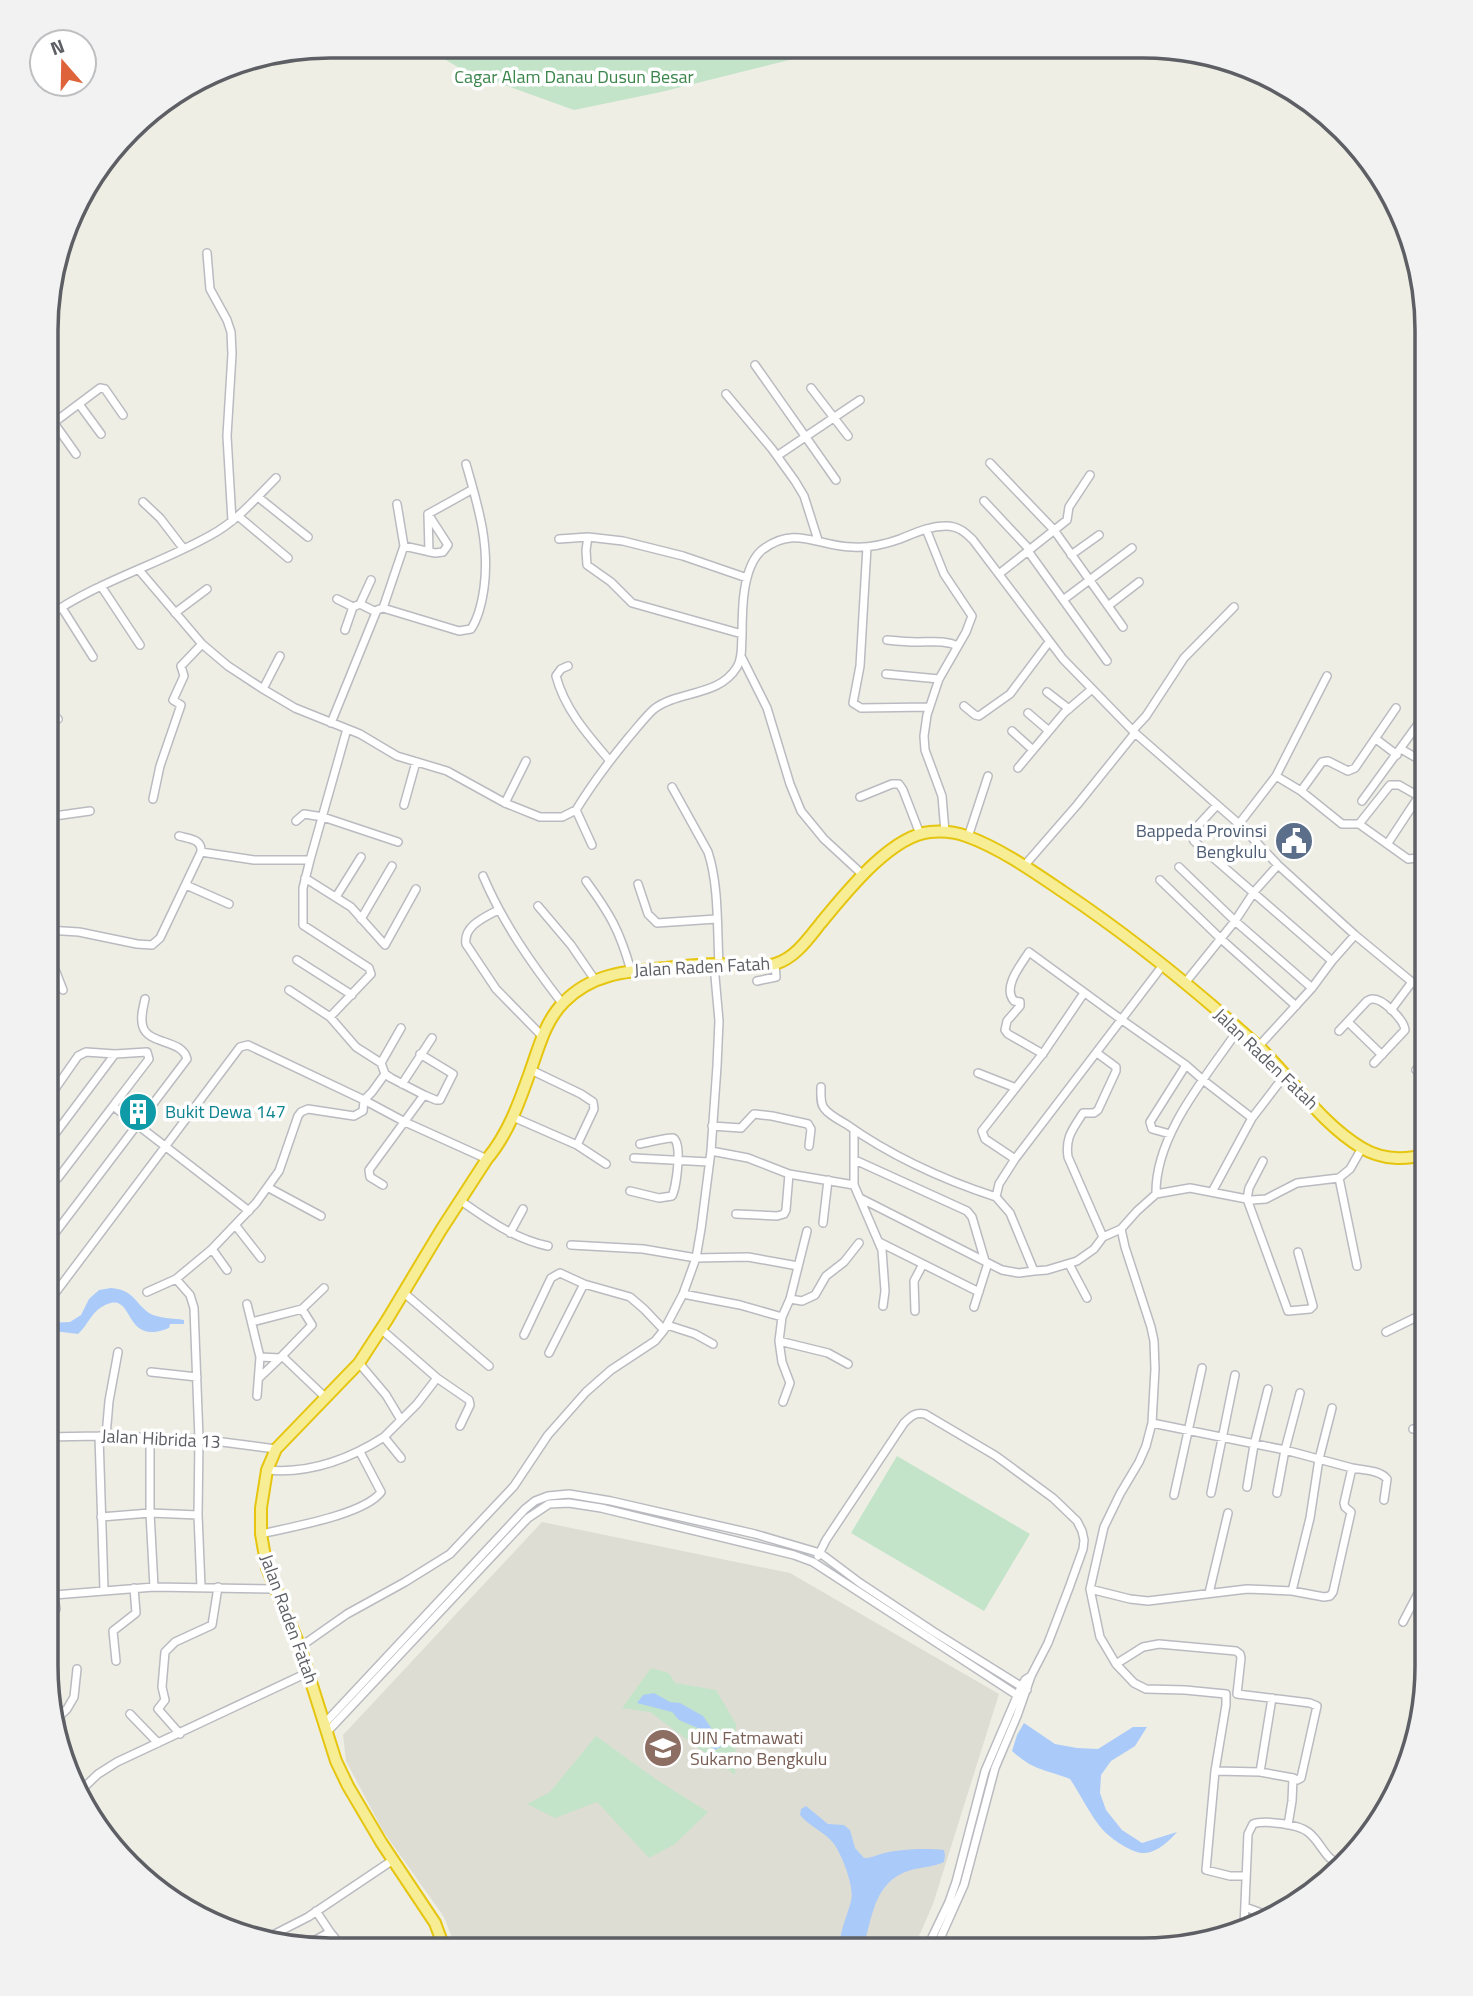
<svg xmlns="http://www.w3.org/2000/svg" width="1473" height="1996" viewBox="0 0 1473 1996" font-family="'Titillium Web',sans-serif">
  <rect width="100%" height="100%" fill="#eeeee5"/>
  <path fill="#deddd3" d="M542 1522 790 1573 999 1694 933 1904 913 1950 456 1949 444 1917 383 1831 346 1761 343 1735Z"/>
  <path fill="#c3e4c9" d="M422 46 828 47 817 53 661 92 574 110 463 70Z
    M897 1456 1030 1534 984 1611 851 1533Z
    M651 1668 669 1673 675 1683 716 1690 736 1724 735 1775 650 1712 622 1708Z
    M596 1736 657 1780 708 1812 675 1844 649 1858 597 1802 555 1818 527 1804 550 1792Z"/>
  <path fill="#aacafa" d="M111 1288C134 1290 134 1302 149 1313 159 1319 173 1318 184 1320V1324H170L169 1328C164 1330 158 1332 152 1332 123 1332 132 1287 100 1308 91 1314 87 1326 78 1334L46 1330V1323L70 1322 81 1315 89 1299 99 1290Z
    M654 1693 670 1702 680 1703 703 1716 714 1732 721 1747 714 1750 700 1729 679 1720 672 1712 637 1703 643 1695Z
    M1024 1723 1055 1744 1077 1748 1098 1749 1133 1727H1147L1135 1746 1111 1761 1101 1775 1100 1793 1106 1810 1122 1830 1142 1843 1177 1832C1169 1841 1158 1852 1145 1853 1133 1854 1111 1839 1103 1830 1091 1817 1081 1795 1070 1779 1045 1769 1034 1771 1012 1751L1017 1735Z
    M806 1806 828 1824 844 1825 850 1830 855 1848 864 1858C871 1858 874 1856 881 1854 897 1849 927 1848 944 1850L945 1855 944 1862C933 1867 922 1867 911 1870 878 1880 874 1907 866 1937L875 1950H840C838 1934 847 1917 851 1901 855 1888 842 1855 834 1844 825 1832 810 1827 800 1815L801 1809Z"/>
  <g fill="none" stroke-linecap="round" stroke-linejoin="round">
    <defs>
      <path id="minor" d="M207 253 210 289 227 320 231 332 232 354 227 436 232 521
        M755 365 836 480
        M811 388 848 436
        M726 394 772 449 795 481 804 496 818 540
        M79 404 101 434
        M54 423 76 454
        M48 427 100 388 105 389 123 415
        M777 456 860 400
        M990 463 1054 530 1123 627
        M258 497 308 537
        M984 501 1029 549
        M143 502 160 518 183 548
        M397 504 404 546
        M428 514 429 552
        M238 516 288 558
        M926 529 944 574 972 616 966 632 939 679 927 715 924 736 925 750 942 796 945 832
        M588 537 586 550 587 565 611 582 632 603 742 634
        M559 539 588 537 623 541 683 556 747 578
        M867 547 860 666 853 703 861 708 929 707
        M1028 551 1107 661
        M1071 555 1099 535
        M139 570 202 644 228 666 263 689 295 708 360 734 397 756 447 771 505 803 540 817H562L576 810C592 784 610 760 629 737 637 728 645 717 654 709 679 690 719 697 737 667 743 657 741 647 742 636 742 611 742 567 762 550 795 524 819 547 853 547 869 548 886 544 900 539 915 533 929 526 946 526 958 526 965 532 973 540L1063 659 1135 733 1239 824 1278 865 1355 935 1412 982 1427 992
        M999 574 1067 520 1069 507 1090 475
        M371 580 360 604 376 612
        M101 586 140 645
        M337 599 353 607
        M1063 600 1132 548
        M1108 606 1139 582
        M62 608 93 657
        M383 608 404 546 435 553 443 552 448 545 428 514 473 489
        M175 613 207 589
        M47 617C98 581 158 565 211 535 237 521 256 498 276 478
        M345 630 353 607 360 604
        M887 640C897 641 907 642 917 642 932 642 945 640 958 646
        M742 658 767 708 790 784 801 811 824 839 863 875
        M568 666 561 669 556 676C565 710 588 735 610 761
        M886 674 939 679
        M263 689 280 656
        M1047 692 1069 709
        M964 706 975 715 979 716 1010 694 1049 642
        M1028 713 1049 731
        M47 723 58 719
        M331 723 377 610 383 608 459 631 471 629C479 617 482 602 484 588 490 544 478 506 466 464
        M1133 730 1146 716 1184 658 1234 607
        M1012 731 1033 750
        M1376 739 1397 755
        M1401 749 1427 764
        M1018 768 1064 713 1092 689
        M1276 776 1301 791 1342 824H1359L1390 785H1399L1427 801
        M672 787 708 852C719 885 717 929 719 964
        M1301 791 1322 762 1328 761 1348 771 1355 768 1396 708
        M860 797 892 784H899L903 790 920 834
        M153 799 160 766 181 705 173 700 184 676 181 666 202 644
        M1362 801 1421 720
        M505 803 526 761
        M404 805 416 762
        M1217 805 1192 832 1191 835 1194 841 1332 961
        M576 810 592 845
        M47 817 90 811
        M296 821 304 814 323 817 398 842
        M1239 824 1276 776 1327 676
        M1359 824 1408 859 1418 858 1427 846
        M968 837 988 776
        M1388 843 1419 796
        M201 852 254 860H310L347 729
        M310 860 303 888V925L369 968 371 974 330 1017
        M1024 866 1077 805 1135 733
        M1179 867 1235 921 1312 988
        M483 876C503 923 531 963 562 1003
        M305 878 351 907 385 945 416 889
        M1160 880 1221 939 1296 1006
        M586 881C610 914 620 931 631 971
        M638 884 648 914 657 923 716 919
        M186 885 229 904
        M336 897 361 857
        M538 906 571 945 595 980
        M498 910C485 917 463 926 466 944L496 989 542 1036
        M361 919 392 866
        M47 930 79 932 137 944 152 945 160 938 201 852C202 839 190 839 179 836
        M297 960 352 995
        M47 963 56 972 63 990
        M757 981 776 977 775 964
        M1185 983 1235 921 1254 892 1278 865
        M1415 984 1427 966
        M289 990 330 1017 356 1047 381 1063 385 1074 391 1078 424 1095 369 1170 370 1177 383 1185
        M1391 1010 1412 982
        M1348 1022 1382 1055
        M1339 1031 1367 1001C1369 1000 1370 999 1372 999 1383 998 1404 1020 1405 1030L1374 1063
        M1258 1047 1312 988 1332 961 1355 935
        M1097 1053 1116 1067V1071L1098 1110 1094 1113H1083C1073 1129 1065 1137 1068 1157L1103 1237
        M420 1054 453 1074 440 1100H436L424 1095
        M1043 1054 1008 1034 1005 1030 1007 1021 1020 1006V1002L1014 1001C1002 987 1021 965 1029 952L1122 1020 1186 1065 1203 1080 1252 1118
        M381 1063 401 1028
        M531 1070 581 1094 593 1102 594 1109 577 1145
        M1416 1070 1427 1059
        M978 1073 1016 1088
        M402 1084 432 1038
        M821 1087C821 1094 820 1103 824 1108 829 1115 839 1120 846 1124 891 1156 944 1180 996 1197
        M513 1117 577 1145 606 1164
        M712 1126 741 1128 754 1114 772 1116 808 1124 811 1129 809 1146
        M854 1131V1185L882 1250 885 1291 883 1306
        M56 1132 48 1105V1099L78 1056 86 1052 115 1054 147 1052 149 1059 113 1106
        M1170 1134 1152 1129 1150 1122 1186 1065
        M46 1146 115 1054
        M711 1151 748 1158 789 1174 854 1185
        M634 1158 709 1162
        M1015 1159 985 1139 982 1131 1044 1052 1084 993
        M855 1160 967 1211 972 1217 985 1261
        M1263 1161 1249 1188 1247 1199 1288 1311 1310 1309 1313 1306 1298 1252
        M46 1167 52 1177 58 1178 113 1106 249 1211
        M1339 1178 1357 1266
        M269 1188 321 1216
        M630 1191 659 1198 672 1196C676 1188 683 1142 673 1138 667 1137 647 1143 640 1144
        M1212 1192 1252 1118 1285 1075
        M1156 1194C1155 1135 1206 1077 1238 1030
        M860 1198 1002 1270 1019 1273 1034 1271
        M461 1201C488 1220 515 1239 548 1246
        M736 1214 777 1216 784 1214 786 1210 789 1174
        M823 1223 828 1180
        M236 1226 261 1258
        M1121 1229 1103 1237 1094 1249 1077 1261 1047 1270 1034 1271 1010 1213 996 1197 999 1184 1015 1159 1163 965
        M510 1233 523 1209
        M879 1242 979 1292
        M46 1245 187 1059C182 1039 149 1045 143 1027 140 1018 143 1008 145 999
        M571 1245 643 1249 696 1258 748 1257 798 1266
        M212 1249 227 1270
        M1069 1264 1087 1298
        M176 1279 190 1295 194 1308 199 1439 198 1515 201 1587
        M147 1292 176 1279 212 1249 256 1203 279 1171 298 1116 301 1112 308 1109 354 1116 363 1111 364 1100 405 1122 487 1159
        M403 1292 489 1366
        M683 1294 740 1305 782 1317 779 1341 782 1362 790 1383 783 1402
        M46 1298 50 1300 240 1047 248 1045 364 1100 372 1092 385 1074
        M790 1299 802 1301 815 1295 826 1276 844 1262 859 1243
        M247 1304 260 1357 257 1396
        M974 1307 988 1263
        M302 1309 324 1288
        M915 1311 914 1281 923 1264
        M782 1317 790 1299 807 1231
        M252 1322 302 1309 312 1325 280 1358 260 1357
        M667 1325 695 1334 713 1344
        M381 1329 437 1378 469 1400 470 1405 460 1426
        M1386 1332 1427 1312
        M524 1335 551 1278 560 1273 584 1284 630 1297 644 1309 664 1330
        M779 1341 828 1353 848 1364
        M549 1353 584 1284
        M282 1356 326 1398
        M359 1363 386 1395 401 1420
        M151 1372 197 1377
        M259 1378 280 1358
        M1413 1429 1427 1428
        M99 1436 104 1590
        M106 1436 109 1401 118 1352
        M150 1436V1513L198 1515
        M46 1437 99 1436 199 1439 276 1449
        M401 1458 384 1437 417 1404 437 1378
        M1352 1468C1363 1470 1380 1470 1387 1479L1384 1500
        M267 1470C310 1474 348 1460 384 1437
        M1247 1487 1254 1445 1268 1389
        M1211 1493 1235 1375
        M1277 1493 1285 1450 1300 1393
        M1174 1495 1202 1368
        M101 1517 150 1513 154 1587
        M261 1534C290 1527 364 1515 381 1492L360 1452
        M818 1556 826 1540 904 1423C911 1416 915 1412 925 1414L996 1456 1053 1498 1077 1521 1082 1531 1084 1540 1083 1549 1069 1588 1048 1643 1031 1676 1017 1716 995 1768 964 1885 935 1950
        M1090 1589 1130 1599 1148 1601 1247 1589 1292 1591 1324 1597 1330 1596 1333 1592 1351 1512 1345 1507 1344 1503 1352 1468 1285 1450 1152 1423
        M1292 1591 1310 1518 1319 1459 1332 1408
        M1209 1593 1228 1513
        M54 1595 154 1587 275 1589
        M46 1614 53 1613 56 1609 46 1550
        M1403 1622 1427 1576
        M300 1647 347 1614 405 1582 450 1554 514 1486 548 1435 586 1392 611 1370 655 1341 664 1330 683 1294 696 1258 701 1229 711 1151 717 1066 719 1021 714 965
        M116 1661 113 1631 136 1613 134 1588
        M1116 1664 1134 1683 1146 1689 1185 1690 1226 1694V1705L1215 1771 1206 1870 1230 1876H1246
        M130 1714 158 1743
        M57 1716H60L67 1709 74 1697 77 1669
        M60 1716 63 1742
        M325 1723 525 1509 535 1501 548 1496 569 1494 611 1501 755 1534 820 1553 860 1583 934 1632 1027 1690
        M328 1731 528 1518 549 1504 569 1503 601 1508 794 1555 813 1562 1023 1699
        M180 1734 158 1709 165 1700 162 1687 165 1652 175 1642 212 1625 218 1587
        M1215 1771 1260 1772 1293 1778 1292 1801 1288 1825
        M1260 1772 1272 1698
        M1293 1778 1297 1780 1301 1778 1317 1706 1310 1703 1237 1694 1241 1658 1240 1654 1236 1651 1159 1644 1143 1647 1116 1664 1100 1637 1090 1589 1104 1527 1120 1494 1139 1462 1146 1446 1152 1423 1155 1369 1154 1341 1151 1327 1125 1247 1121 1229 1137 1211 1156 1194 1190 1188 1252 1200 1266 1199 1297 1183 1339 1178 1350 1169 1362 1148
        M76 1795 98 1774 117 1762 309 1672
        M95 1822 98 1827
        M1245 1907 1275 1918
        M1244 1927 1248 1834 1253 1824C1264 1820 1298 1824 1308 1832 1322 1843 1322 1856 1342 1867
        M330 1932 343 1948
        M267 1938 308 1917 393 1860
        M301 1948 330 1932 316 1911
        M926 1950 949 1902 956 1882 985 1771 1021 1687 1025 1680 1031 1676"/>
      <path id="highway" d="M440 1949 441 1939 435 1923 381 1842 348 1786 336 1761 300 1647 267 1568 261 1534V1508L267 1470 276 1449 359 1363 387 1320 441 1230 487 1159C508 1134 519 1103 530 1072 539 1047 545 1021 564 1002 592 973 628 971 666 968 684 966 702 964 720 964 738 965 758 969 775 964 795 958 808 939 820 924 845 894 890 836 930 832 942 831 955 832 966 836 998 847 1034 872 1062 891 1131 937 1196 990 1258 1046 1293 1079 1320 1123 1362 1148 1382 1160 1406 1160 1427 1154"/>
    </defs>
    <use href="#minor" stroke="#babbc0" stroke-width="10"/>
    <use href="#highway" stroke="#e5c50f" stroke-width="14"/>
    <use href="#minor" stroke="#fff" stroke-width="7"/>
    <use href="#highway" stroke="#f6ed94" stroke-width="10"/>
  </g>
  <defs>
    <symbol id="civic-disc" viewBox="-11 -11 22 22"><circle r="9.5" fill="#5c6f8a" stroke="#fff"/><path d="M-.6-6.5H3V-4.5H.6V-3L4-1V1h2V6H-6V1h2V-1L-.6-3ZM-1.2 2.5V6h2.4V2.5Z" fill="#fff"/></symbol>
    <symbol id="building-disc" viewBox="-11 -11 22 22"><circle r="9.5" fill="#0f9aa8" stroke="#fff"/><path d="M-4-6H4V6H1V3H-1V6H-4ZM-2.5-4.3h1.7v1.8h-1.7ZM.8-4.3h1.7v1.8H.8ZM-2.5-1h1.7V.8h-1.7ZM.8-1h1.7V.8H.8Z" fill="#fff"/></symbol>
    <symbol id="university-disc" viewBox="-11 -11 22 22"><circle r="9.5" fill="#8d6e63" stroke="#fff"/><path d="M0-5L7-2L0 1L-7-2ZM-4 1L0 2.5L4 1V4Q0 6-4 4Z" fill="#fff"/></symbol>
  </defs>
  <g fill-rule="evenodd">
    <use href="#civic-disc" x="1272" y="819" width="44" height="44"/>
    <use href="#building-disc" x="116" y="1090" width="44" height="44"/>
    <use href="#university-disc" x="641" y="1726" width="44" height="44"/>
  </g>
  <g text-anchor="middle" stroke-width="7" stroke-linejoin="round" paint-order="stroke">
    <g font-size="18" fill="#3b854b" stroke="#fff">
      <text x="574" y="83">Cagar Alam Danau Dusun Besar</text>
    </g>
    <g font-size="18" fill="#4e5e75" stroke="#fff" text-anchor="end">
      <text x="1267" y="837">Bappeda Provinsi<tspan x="1267" dy="21">Bengkulu</tspan></text>
    </g>
    <g font-size="18" fill="#5d5f65" stroke="#fff">
      <text transform="translate(702 967) rotate(-3)" y="6">Jalan Raden Fatah</text>
      <text transform="translate(1266 1059) rotate(44)" y="6">Jalan Raden Fatah</text>
      <text transform="translate(161 1439) rotate(3)" y="6">Jalan Hibrida 13</text>
      <text transform="translate(289 1619) rotate(70)" y="6">Jalan Raden Fatah</text>
    </g>
    <g font-size="18" fill="#0d838f" stroke="#fff" text-anchor="start">
      <text x="165" y="1118">Bukit Dewa 147</text>
    </g>
    <g font-size="18" fill="#785e54" stroke="#fff" text-anchor="start">
      <text x="690" y="1744">UIN Fatmawati<tspan x="690" dy="21">Sukarno Bengkulu</tspan></text>
    </g>
  </g>
  <path d="M0 0H1473V1996H0ZM330 58H1143A272 272 0 0 1 1415 330V1666A272 272 0 0 1 1143 1938H330A272 272 0 0 1 58 1666V330A272 272 0 0 1 330 58Z" fill="#f2f2f3" fill-rule="evenodd"/>
  <path fill="none" stroke="#5d5f65" stroke-width="3.5" d="M330 58H1143A272 272 0 0 1 1415 330V1666A272 272 0 0 1 1143 1938H330A272 272 0 0 1 58 1666V330A272 272 0 0 1 330 58Z"/>
  <g transform="translate(63 63) rotate(340)"><circle r="33" fill="#ffffff" stroke="#bebfc1" stroke-width="2"/>
  <path d="M0-5L12 26L0 18L-12 26Z" fill="#de633b"/>
  <text y="-10" font-size="19" font-weight="bold" text-anchor="middle" fill="#5d5f65">N</text>
  </g>
</svg>
